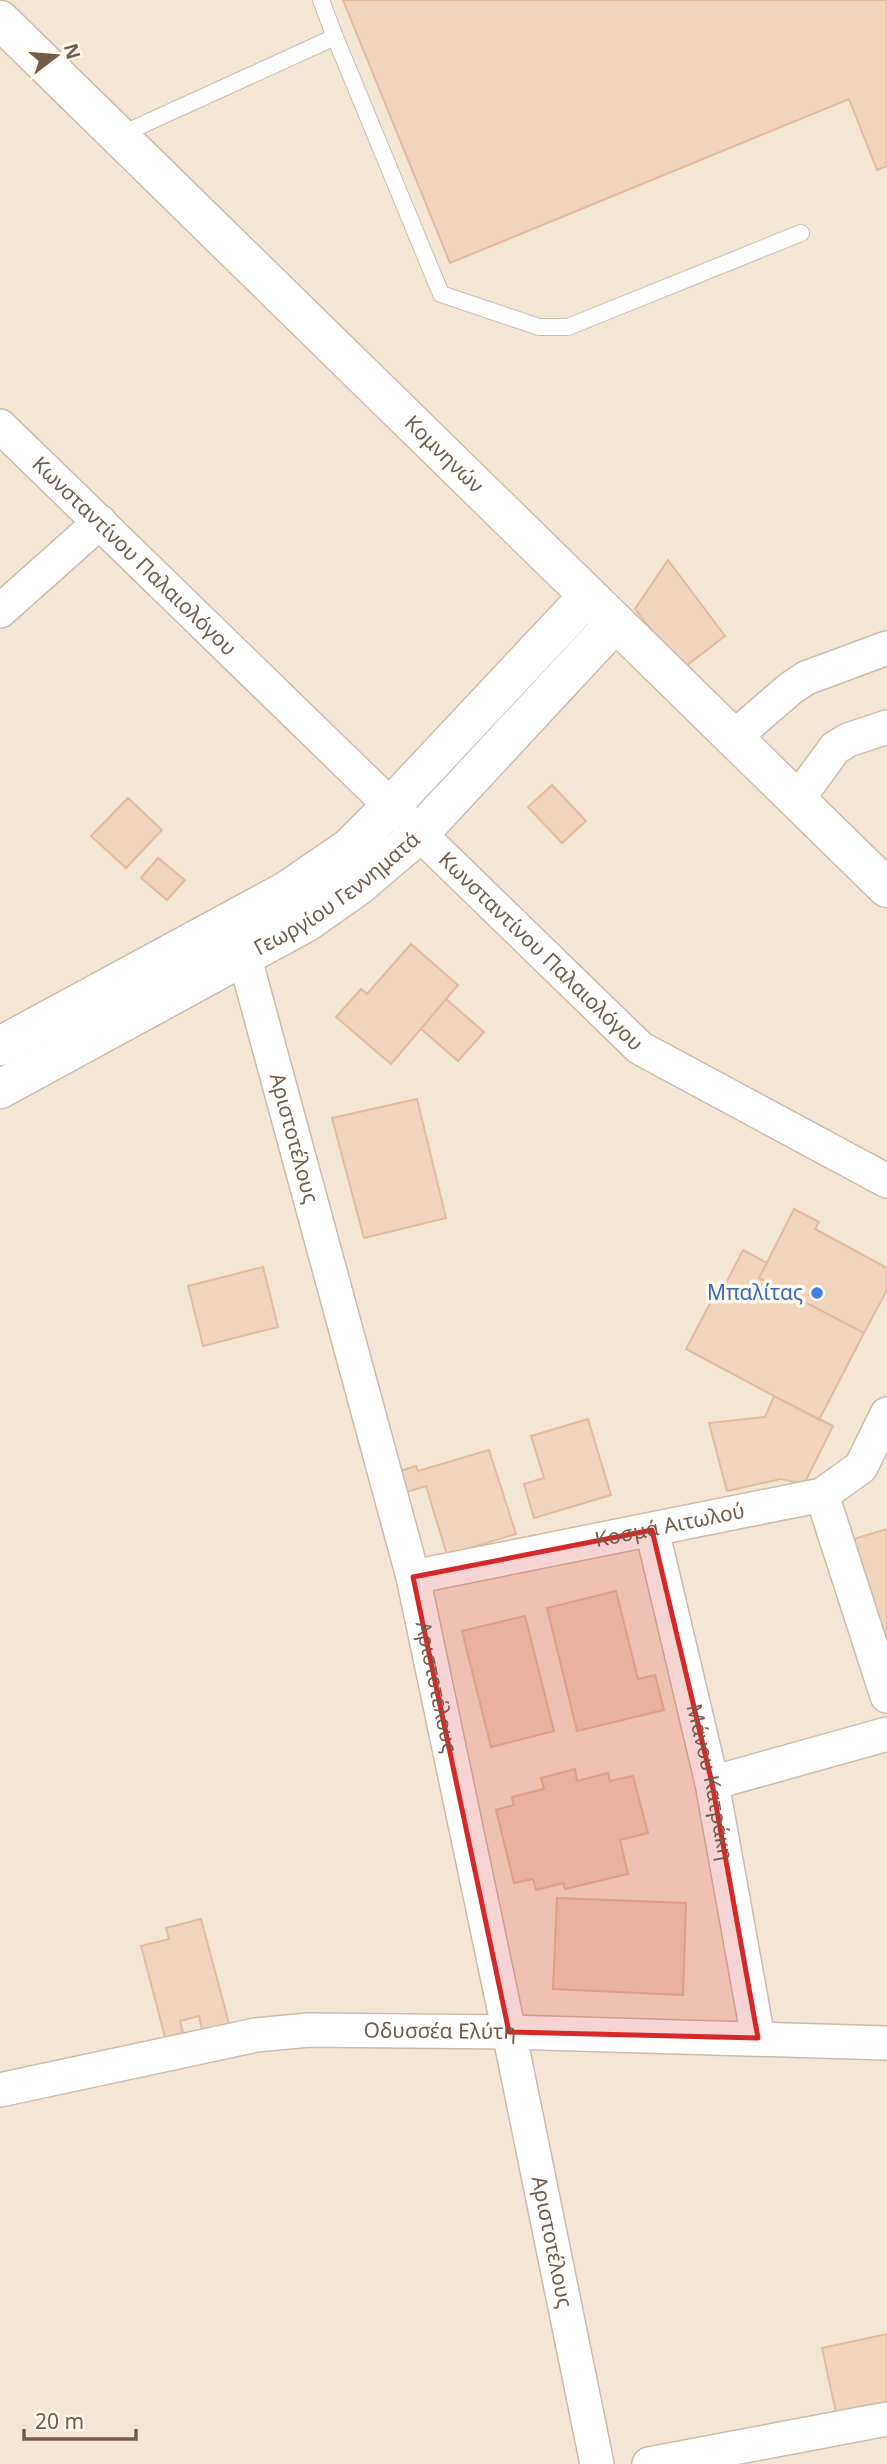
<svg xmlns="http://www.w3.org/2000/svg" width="887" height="2464" viewBox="0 0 887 2464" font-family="'Noto Sans',sans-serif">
  <rect width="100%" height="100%" fill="#fcf4e5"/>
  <path fill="#f3e6d4" d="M0 0H887V2464H0Z"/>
  <path fill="#f1d4be" stroke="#e3bc9e" stroke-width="2" d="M343 0H887V166L877 170 849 99 450 263Z
    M668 560 725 636 682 669 635 609Z
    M552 785 586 821 562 843 528 807Z
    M128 798 162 830 126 868 91 836Z
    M158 858 185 880 167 900 141 878Z
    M411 944 458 985 391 1064 336 1017 361 989 367 994Z
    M446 999 484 1032 458 1061 421 1029Z
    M417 1099 446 1218 364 1238 332 1118Z
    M794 1209 819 1222 815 1229 887 1268V1290L864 1333 759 1278Z
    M743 1250 767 1263 759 1278 864 1333 819 1420 686 1349 717 1290 721 1293Z
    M263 1267 278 1327 203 1346 188 1286Z
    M774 1396 833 1426 804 1484 781 1479 727 1491 709 1423 765 1417Z
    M588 1419 611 1495 534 1518 524 1484 544 1478 531 1436Z
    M489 1450 516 1534 447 1555 426 1486 403 1493 397 1472 416 1466 418 1471Z
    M887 1529V1649L854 1539Z
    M616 1591 638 1679 655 1675 664 1710 577 1731 547 1608Z
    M525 1616 554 1731 491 1747 462 1631Z
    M575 1769 577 1781 608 1773 610 1781 633 1776 648 1833 620 1840 628 1874 565 1889 563 1883 536 1890 533 1879 514 1883 496 1810 514 1805 512 1797 544 1789 541 1778Z
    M557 1898 686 1903 683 1995 553 1989Z
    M201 1919 231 2031 204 2038 199 2016 180 2021 186 2044 168 2048 141 1946 169 1939 166 1928Z
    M887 2334V2411L838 2421 822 2348Z"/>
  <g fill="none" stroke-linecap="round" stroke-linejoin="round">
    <defs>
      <path id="service" d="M321 0 335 37
        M120 135 335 37 441 294 539 327H568L801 233"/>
      <g id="minor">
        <path id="s1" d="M0 426 640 1048 887 1181"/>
        <path d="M0 611 100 522"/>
        <path d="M733 738 791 688 806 678 887 648"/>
        <path d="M797 800 835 748 848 740 887 727"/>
        <path id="s2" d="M232 933 244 955 413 1577 509 2032 597 2464"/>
        <path d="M822 1495 887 1696"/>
        <path id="s3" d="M652 1530 712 1783 758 2038"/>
        <path id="s4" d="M413 1577 822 1495 861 1467 887 1414"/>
        <path d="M712 1783 887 1734"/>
        <path id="s5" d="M0 2090 256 2035 309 2030 509 2032 887 2043"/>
        <path d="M649 2464 887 2419"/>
      </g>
      <g id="tertiary">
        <path d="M0 1046 288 890 349 848 390 807 588 596"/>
        <path id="s6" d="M0 1089 307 922 358 886 418 835 615 623"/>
      </g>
      <g id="secondary">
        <path id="s7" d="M0 20 887 888"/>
      </g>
    </defs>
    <use href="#service" stroke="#cdbcac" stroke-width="18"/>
    <use href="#minor" stroke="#cdbcac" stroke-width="36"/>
    <use href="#tertiary" stroke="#cdbcac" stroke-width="41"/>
    <use href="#secondary" stroke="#d0bda9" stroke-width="41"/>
    <use href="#service" stroke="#fff" stroke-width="16"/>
    <use href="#minor" stroke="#fff" stroke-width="33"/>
    <use href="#tertiary" stroke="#fff" stroke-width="38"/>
    <use href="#secondary" stroke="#fff" stroke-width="38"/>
  </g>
  <path fill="#d62828" fill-opacity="0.2" stroke="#d62828" stroke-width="5" stroke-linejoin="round" d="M652 1530 712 1783 758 2038 509 2032 413 1577Z"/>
  <circle fill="#3f7fe0" stroke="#fff8ec" stroke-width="2.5" cx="817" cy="1293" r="7"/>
  <g text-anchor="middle" stroke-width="7" stroke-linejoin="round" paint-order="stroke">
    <g font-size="21" fill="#745c4b" stroke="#fff8ec">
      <text dy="7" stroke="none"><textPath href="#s7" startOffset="621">Κομνηνών</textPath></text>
      <text dy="7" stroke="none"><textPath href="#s1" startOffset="187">Κωνσταντίνου Παλαιολόγου</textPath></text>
      <text dy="7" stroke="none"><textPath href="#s6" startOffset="390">Γεωργίου Γεννηματά</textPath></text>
      <text dy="7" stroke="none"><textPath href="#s1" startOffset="754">Κωνσταντίνου Παλαιολόγου</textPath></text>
      <text dy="7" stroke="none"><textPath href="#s2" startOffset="215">Αριστοτέλους</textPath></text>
      <text dy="7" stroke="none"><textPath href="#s4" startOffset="262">Κοσμά Αιτωλού</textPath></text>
      <text dy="7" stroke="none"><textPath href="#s2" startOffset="782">Αριστοτέλους</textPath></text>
      <text dy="7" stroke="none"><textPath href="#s3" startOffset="259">Μάνου Κατράκη</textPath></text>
      <text dy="7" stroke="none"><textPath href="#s5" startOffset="446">Οδυσσέα Ελύτη</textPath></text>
      <text dy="7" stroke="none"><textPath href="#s2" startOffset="1349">Αριστοτέλους</textPath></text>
    </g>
    <g font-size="21" fill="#366cbe" stroke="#fff8ec" text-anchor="end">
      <text x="803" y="1300">Μπαλίτας</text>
    </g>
  </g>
  <g transform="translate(56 56) rotate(74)" stroke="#fff8ec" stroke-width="5" paint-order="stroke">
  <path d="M0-5L12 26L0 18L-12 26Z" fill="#745c4b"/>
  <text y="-10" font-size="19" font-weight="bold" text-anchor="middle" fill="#745c4b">N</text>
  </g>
  <path d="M24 2429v10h112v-10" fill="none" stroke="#745c4b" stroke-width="3.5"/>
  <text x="35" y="2429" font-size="21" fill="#745c4b" stroke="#fff8ec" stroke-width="5" paint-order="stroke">20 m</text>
</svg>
